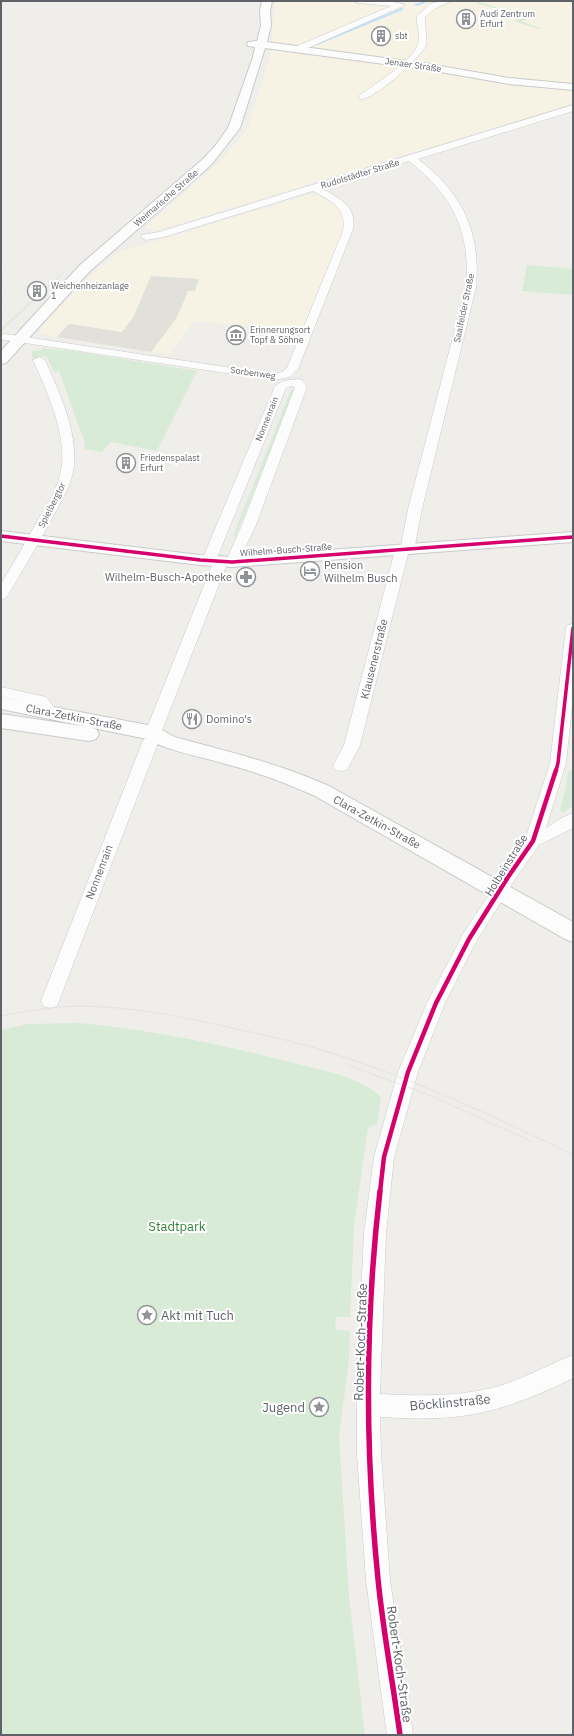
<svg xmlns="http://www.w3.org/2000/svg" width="574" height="1736" viewBox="0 0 574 1736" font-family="'IBM Plex Sans',sans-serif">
  <rect width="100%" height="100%" fill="#efeeea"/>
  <path fill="#f7f3e4" d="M276 1H573V104L158 230 145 228 220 161 242 136 249 125 270 57 273 21Z
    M315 193 338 207 341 211 345 222 343 232 300 335 299 332 293 330 196 321 193 322 169 355 151 352 176 319 189 291H195L199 279 151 276 133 318 122 332 69 324 57 337 41 334 39 332 41 328 86 279 120 252Z"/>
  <path fill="#e2e0da" d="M151 276 199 279 195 291H188L176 319 151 352 57 337 69 324 122 332 133 318Z"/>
  <path fill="#d8ebd6" d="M479 2 531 18 521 21 542 29H539L514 21 524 18 477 3Z
    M527 265 573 269V295L522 291Z
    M63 272 59 277 1 331V329Z
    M42 348 73 351 197 371 157 451 111 442 102 452 85 449 84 441 59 371 54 372 46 356 32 358V351L42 350Z
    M291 390H294L236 536H233Z
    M569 770 573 772V805L564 813 560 811Z
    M79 1023C153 1030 225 1045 297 1064 324 1071 361 1077 381 1097L377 1124 368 1128 354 1226 350 1317H336L335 1330 350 1331 349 1361 339 1434 349 1597 365 1735H1V1030L27 1024Z"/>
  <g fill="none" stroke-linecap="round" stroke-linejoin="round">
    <path stroke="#bfe0f9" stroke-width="2" d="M416 5 428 1
      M317 44 402 9"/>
    <defs>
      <path id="street" d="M354 1C366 1 397 0 405 5L301 51H295V47L391 6 358 3Z
        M441 1H452L436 8 425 17C424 26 428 36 426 45 422 57 372 102 360 99L359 97 360 95C374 85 414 60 418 44 421 35 416 25 417 16L430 4Z
        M573 105V111L418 159C462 193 481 231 476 287L422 509C420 516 415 550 413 553L408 554 360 745 347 770 341 771 335 770 333 766 344 745 395 550 397 547 401 546 408 509 466 287C471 231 453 196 409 161L321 188C339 198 357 206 353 229L298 369 290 377 273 380 5 340 1 339V335L5 334 273 374 282 372 287 368 343 231C347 207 331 201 313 191L164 237 146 240 141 237 142 235 159 232Z
        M39 357 45 360C59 392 77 429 74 465 72 486 59 505 49 524 36 548 22 571 8 595L6 598 1 599V584C13 564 25 544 36 523 47 505 60 486 62 465 65 429 47 392 33 360Z
        M298 379 302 380 307 387 256 525 237 565 232 566 227 564 161 733 158 737 153 738 148 737 145 733 213 563H204L202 560 275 386 283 381ZM290 386 295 387 242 525 227 559 221 557 217 558 286 388Z
        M573 624V696L566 763 546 828C555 823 563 816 573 813V828L539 845 514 881 476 942 445 1003 418 1072 394 1157 386 1233 380 1394C419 1396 461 1397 499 1386 525 1378 548 1365 573 1355V1378C545 1392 515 1405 484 1412 450 1420 414 1419 380 1417L381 1454 390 1580 413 1735H387L366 1580 357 1454V1379L364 1233 374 1157 398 1072 427 1003 463 934 525 840 550 763 566 628 568 625Z
        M1 687 46 697 57 711 54 715C44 717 42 712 36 704L1 697Z
        M150 738 156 739 158 743 59 1001 57 1006 50 1008 43 1006 41 1001 142 743 144 739Z"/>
      <path id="secondary" d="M262 1H272L270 11 271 25 267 42 429 64 509 78 573 84V90L509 84 429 70 265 48 240 128 211 165 90 271 6 363 1 364V351L80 265 203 159 215 146 228 128 253 57 255 47 248 46 247 44 248 42 257 41 261 25 260 11Z
        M1 531 200 555 232 557 573 532V542L232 567 200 565 1 541Z
        M1 697 153 726C162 729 169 735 178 738 230 752 280 764 329 786L573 922V942L565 939 315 796C286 783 256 772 226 764 199 756 171 752 147 739L1 709Z
        M1 714 89 727 96 729 99 734 96 739 89 741 1 728Z"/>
    </defs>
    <use href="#street" stroke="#cbcccc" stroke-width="1"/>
    <use href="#secondary" stroke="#cacacb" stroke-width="2"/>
    <use href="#street" fill="#fdfcfc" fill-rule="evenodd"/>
    <use href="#secondary" fill="#fdfcfc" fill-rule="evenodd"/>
    <path stroke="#e4e4e4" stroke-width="1" d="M1 1016C20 1012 39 1009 58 1007 118 1003 179 1016 237 1029 260 1034 283 1039 305 1045 398 1072 486 1112 573 1155
      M347 1065 427 1094 531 1141"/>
    <path stroke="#e4e4e4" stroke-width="1.5" stroke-dasharray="0.5 2.5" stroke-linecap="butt" d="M61 194 197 1
      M102 194 122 174 186 94 219 44 236 1
      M116 194C157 152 200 109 228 57 238 39 244 20 251 1"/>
    <path stroke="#e4e4e4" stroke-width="2" stroke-dasharray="0.5 3" stroke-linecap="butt" d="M1 276 33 235 62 193
      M1 300 103 193
      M1 317 117 193"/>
    <defs>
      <path id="cycleway-far2" d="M1 536 200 560 232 562 573 537
        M556 771 558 763 573 628"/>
      <path id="cycleway-far1" d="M380 1192 384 1157 408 1072 436 1003 469 939 508 877 533 841 556 770"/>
      <path id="cycleway" d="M380 1191C365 1319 365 1450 378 1579 383 1631 393 1683 400 1735"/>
    </defs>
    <use href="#cycleway-far2" stroke="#fff" stroke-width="5.5"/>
    <use href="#cycleway-far1" stroke="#fff" stroke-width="7"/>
    <use href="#cycleway" stroke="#fff" stroke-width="8"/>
    <use href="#cycleway-far2" stroke="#d6006c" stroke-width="3.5"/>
    <use href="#cycleway-far1" stroke="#d6006c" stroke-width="4.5"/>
    <use href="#cycleway" stroke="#d6006c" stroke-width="5.5"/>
  </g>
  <defs>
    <symbol id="building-ring" viewBox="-11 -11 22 22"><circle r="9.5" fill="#fff" stroke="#919496" stroke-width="1.5"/><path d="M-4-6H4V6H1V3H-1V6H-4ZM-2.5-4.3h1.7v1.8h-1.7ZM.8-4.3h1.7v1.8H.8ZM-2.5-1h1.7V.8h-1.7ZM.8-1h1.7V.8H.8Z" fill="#919496"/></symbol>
    <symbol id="museum-ring" viewBox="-11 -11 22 22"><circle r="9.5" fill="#fff" stroke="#919496" stroke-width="1.5"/><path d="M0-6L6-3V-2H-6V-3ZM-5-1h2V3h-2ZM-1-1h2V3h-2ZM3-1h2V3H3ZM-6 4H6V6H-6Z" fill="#919496"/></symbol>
    <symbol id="hotel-ring" viewBox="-11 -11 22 22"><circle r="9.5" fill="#fff" stroke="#919496" stroke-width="1.5"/><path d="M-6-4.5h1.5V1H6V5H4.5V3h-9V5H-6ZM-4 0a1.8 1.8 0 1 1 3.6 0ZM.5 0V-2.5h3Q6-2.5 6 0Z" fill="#919496"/></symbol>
    <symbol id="pharmacy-ring" viewBox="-11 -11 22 22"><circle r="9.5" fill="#fff" stroke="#919496" stroke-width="1.5"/><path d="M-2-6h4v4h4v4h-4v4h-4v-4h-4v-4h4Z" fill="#919496"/></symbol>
    <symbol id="restaurant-ring" viewBox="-11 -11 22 22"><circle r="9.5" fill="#fff" stroke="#919496" stroke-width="1.5"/><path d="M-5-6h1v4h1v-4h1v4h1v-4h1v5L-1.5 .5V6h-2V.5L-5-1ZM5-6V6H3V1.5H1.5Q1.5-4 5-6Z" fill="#919496"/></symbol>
    <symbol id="sight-ring" viewBox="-11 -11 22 22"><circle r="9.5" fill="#fff" stroke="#919496" stroke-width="1.5"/><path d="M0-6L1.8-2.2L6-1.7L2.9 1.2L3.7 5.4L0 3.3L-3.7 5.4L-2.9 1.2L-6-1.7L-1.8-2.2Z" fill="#919496"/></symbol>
  </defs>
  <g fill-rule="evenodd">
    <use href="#building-ring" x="455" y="8" width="22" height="22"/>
    <use href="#building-ring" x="370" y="25" width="22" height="22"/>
    <use href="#building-ring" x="26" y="280" width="22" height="22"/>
    <use href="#museum-ring" x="225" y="324" width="22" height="22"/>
    <use href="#building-ring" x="115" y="452" width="22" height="22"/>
    <use href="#hotel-ring" x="299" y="560" width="22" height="22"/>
    <use href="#pharmacy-ring" x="235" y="566" width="22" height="22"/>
    <use href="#restaurant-ring" x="181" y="708" width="22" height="22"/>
    <use href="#sight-ring" x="136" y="1304" width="22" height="22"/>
    <use href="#sight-ring" x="308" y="1396" width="22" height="22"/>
  </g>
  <g text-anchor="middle" stroke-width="4" stroke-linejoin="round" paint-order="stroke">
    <g font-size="9" fill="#5f6368" stroke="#fff" text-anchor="start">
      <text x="480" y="17">Audi Zentrum<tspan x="480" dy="10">Erfurt</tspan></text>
      <text x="395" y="39">sbt</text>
      <text x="51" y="289">Weichenheizanlage<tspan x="51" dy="10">1</tspan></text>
      <text x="250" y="333">Erinnerungsort<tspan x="250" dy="10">Topf &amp; Söhne</tspan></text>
      <text x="140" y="461">Friedenspalast<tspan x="140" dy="10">Erfurt</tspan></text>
    </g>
    <g font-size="9" fill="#5f6368" stroke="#fff">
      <text transform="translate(413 65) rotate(8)" y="3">Jenaer Straße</text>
      <text transform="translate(360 174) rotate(-17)" y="3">Rudolstädter Straße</text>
      <text transform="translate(166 198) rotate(-41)" y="3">Weimarische Straße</text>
      <text transform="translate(464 308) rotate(-78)" y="3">Saalfelder Straße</text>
      <text transform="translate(253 373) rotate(8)" y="3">Sorbenweg</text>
      <text transform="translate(267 419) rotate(-68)" y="3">Nonnenrain</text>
      <text transform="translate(52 505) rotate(-63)" y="3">Spielbergtor</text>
      <text transform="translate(286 550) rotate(-4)" y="3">Wilhelm-Busch-Straße</text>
    </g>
    <g font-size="11" fill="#5f6368" stroke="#fff" text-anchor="start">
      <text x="324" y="569">Pension<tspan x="324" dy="13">Wilhelm Busch</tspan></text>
      <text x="232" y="581" text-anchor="end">Wilhelm-Busch-Apotheke</text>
      <text x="206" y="723">Domino's</text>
    </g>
    <g font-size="11" fill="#5f6368" stroke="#fff">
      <text transform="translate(374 659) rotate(-76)" y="4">Klausenerstraße</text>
      <text transform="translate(74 717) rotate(11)" y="4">Clara-Zetkin-Straße</text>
      <text transform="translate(377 822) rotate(29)" y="4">Clara-Zetkin-Straße</text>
      <text transform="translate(506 865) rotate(-58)" y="4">Holbeinstraße</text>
      <text transform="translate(99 872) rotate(-69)" y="4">Nonnenrain</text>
    </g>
    <g font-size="13" fill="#348238" stroke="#fff">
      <text x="177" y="1231">Stadtpark</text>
    </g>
    <g font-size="13" fill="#5f6368" stroke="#fff" text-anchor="start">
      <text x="161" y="1320">Akt mit Tuch</text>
      <text x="305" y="1412" text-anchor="end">Jugend</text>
    </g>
    <g font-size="13" fill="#5f6368" stroke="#fff">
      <text transform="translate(360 1342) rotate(-88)" y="5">Robert-Koch-Straße</text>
      <text transform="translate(450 1402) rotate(-5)" y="5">Böcklinstraße</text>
      <text transform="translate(400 1664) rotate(82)" y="5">Robert-Koch-Straße</text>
    </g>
  </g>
  <rect width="574" height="1736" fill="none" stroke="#5f6368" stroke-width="4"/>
</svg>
